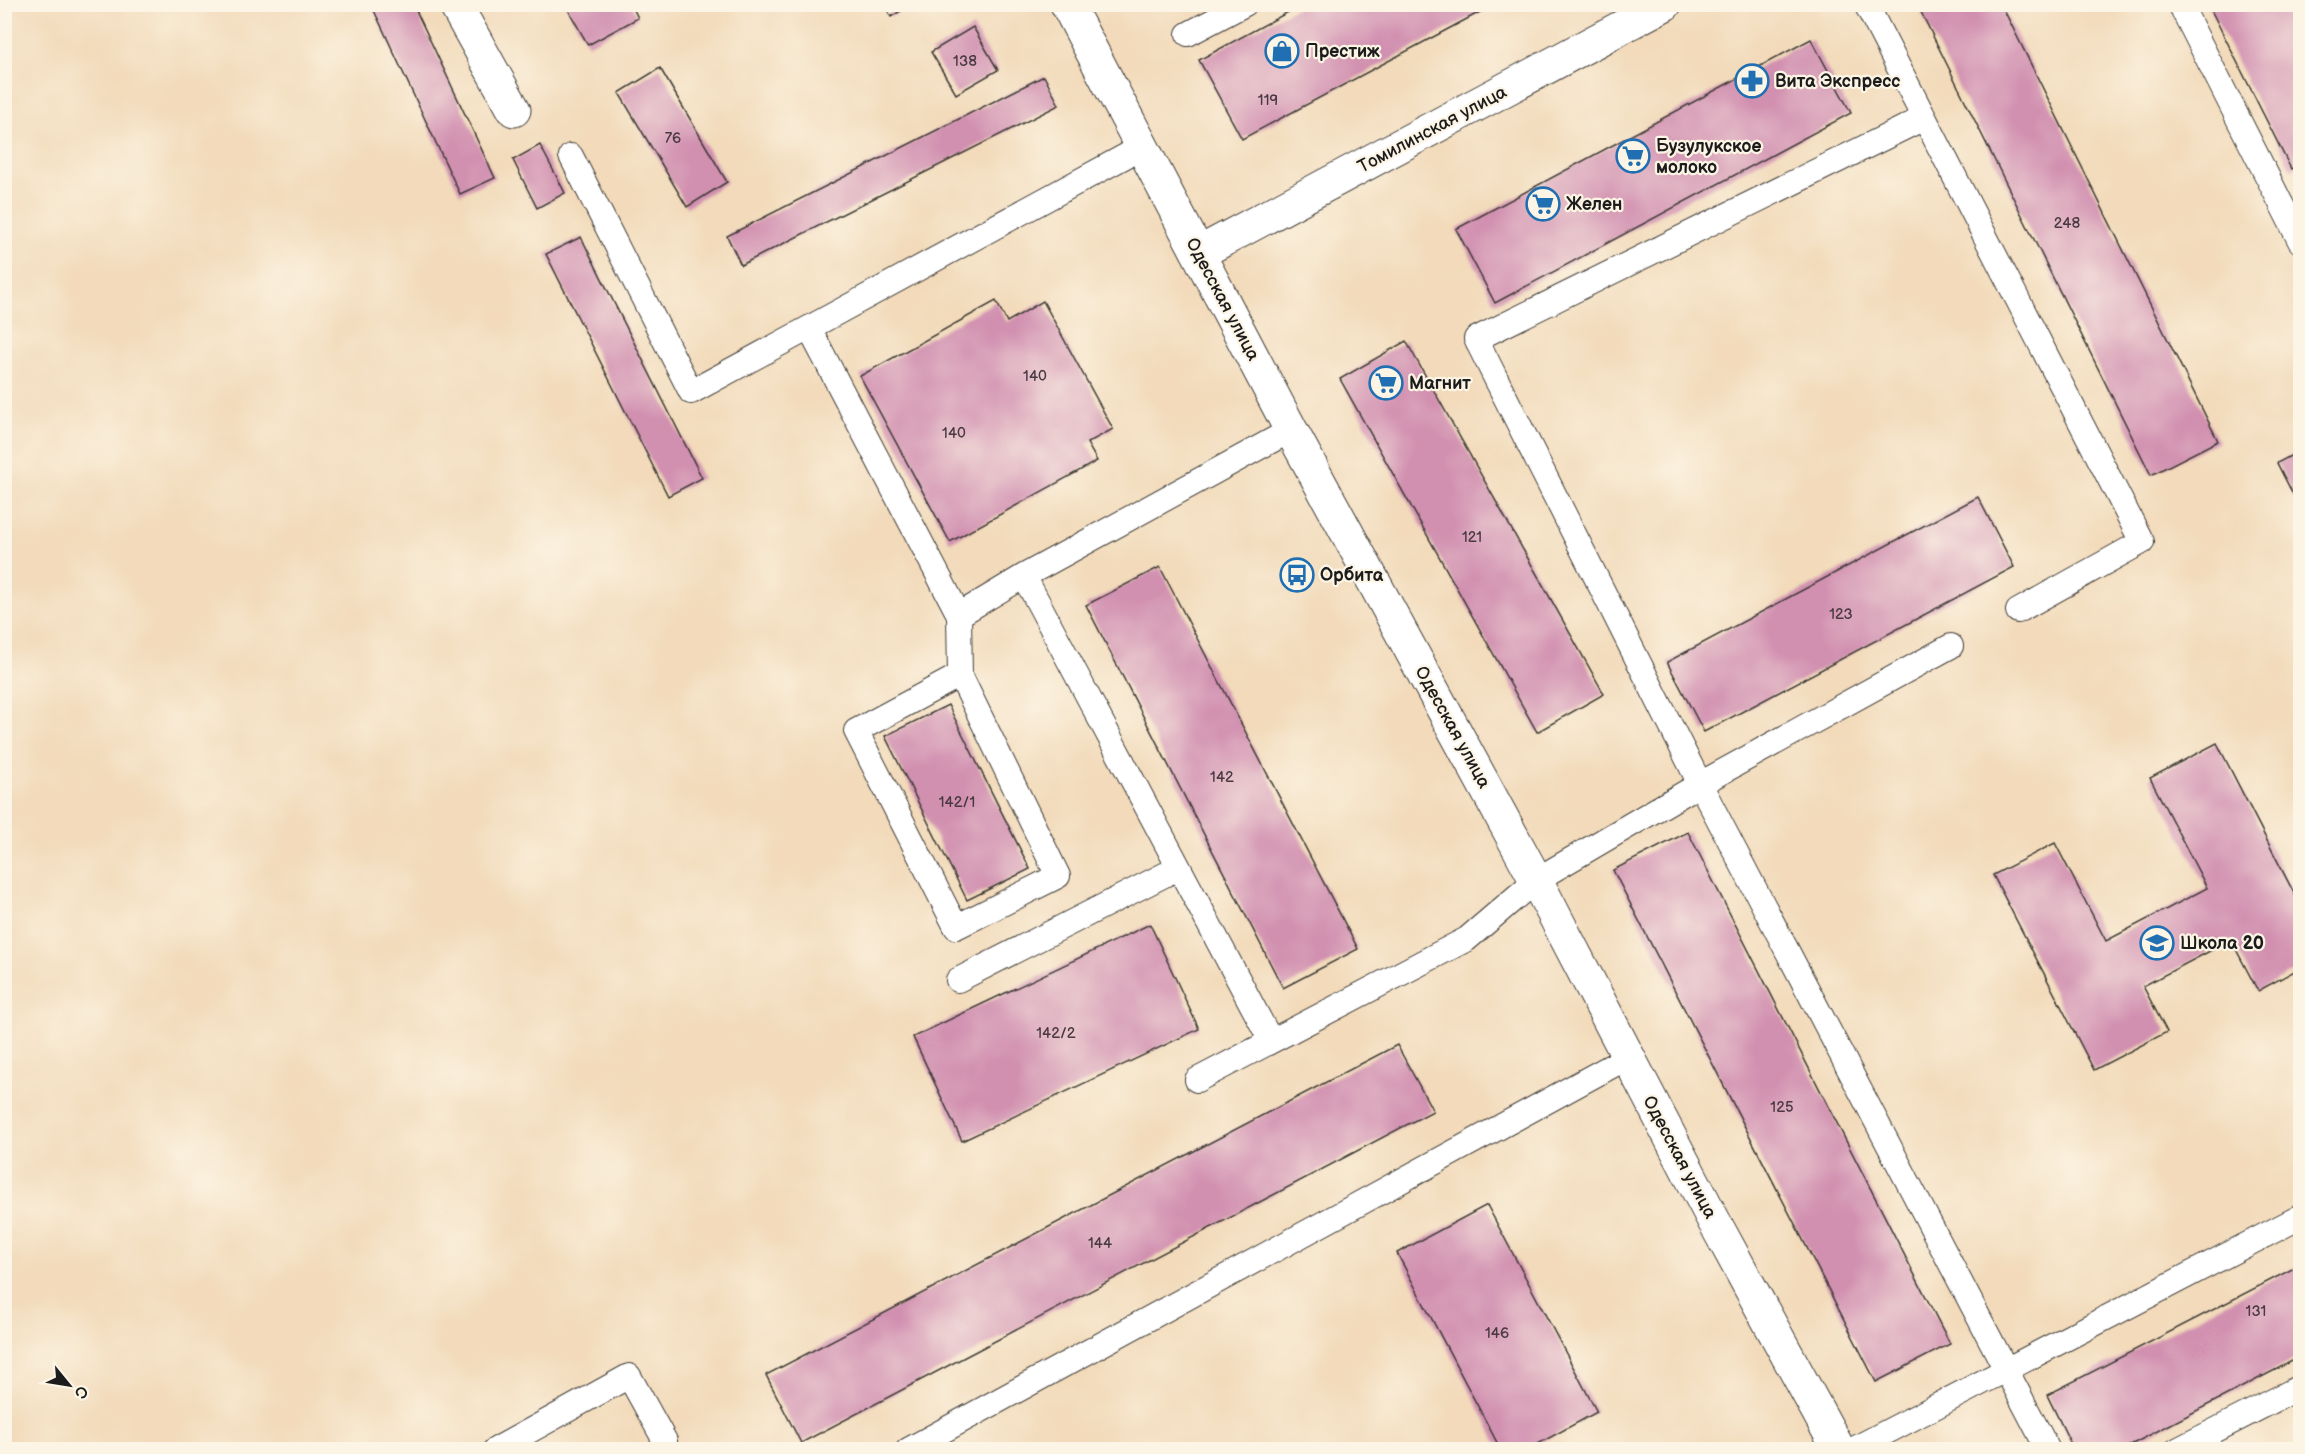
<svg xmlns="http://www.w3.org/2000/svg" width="2305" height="1454" viewBox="0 0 2305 1454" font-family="'Balsamiq Sans',sans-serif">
  <rect width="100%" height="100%" fill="#fcf5e5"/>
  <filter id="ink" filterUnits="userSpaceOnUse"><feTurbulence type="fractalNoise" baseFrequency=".0167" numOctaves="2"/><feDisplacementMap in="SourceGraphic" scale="12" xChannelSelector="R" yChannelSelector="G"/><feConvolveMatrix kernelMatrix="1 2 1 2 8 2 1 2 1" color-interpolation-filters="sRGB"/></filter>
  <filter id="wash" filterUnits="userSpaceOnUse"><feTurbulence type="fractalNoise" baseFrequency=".008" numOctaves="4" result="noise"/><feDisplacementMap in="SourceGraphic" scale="24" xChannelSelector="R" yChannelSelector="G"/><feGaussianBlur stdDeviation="1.35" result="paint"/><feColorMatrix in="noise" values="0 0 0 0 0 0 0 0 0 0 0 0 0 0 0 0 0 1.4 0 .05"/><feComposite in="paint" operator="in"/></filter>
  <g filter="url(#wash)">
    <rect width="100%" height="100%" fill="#f2daba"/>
    <g id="blocks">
      <path fill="#d190b0" d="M371 4H413L495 178 460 194Z
        M565 4H631L638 18 588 45Z
        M884 4H912L891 17Z
        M1303 4H1495L1242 139 1199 60Z
        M1917 4H2001L2218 441 2151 475Z
        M2208 4H2296L2300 13V164L2291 169Z
        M973 27 998 70 956 94 931 52Z
        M1811 39 1851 113 1495 303 1456 229Z
        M660 68 727 182 687 207 619 93Z
        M1044 76 1059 105 741 265 727 236Z
        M540 145 565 193 537 208 513 160Z
        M581 237 702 478 668 496 546 254Z
        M996 301 1007 322 1043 301 1113 429 1087 443 1097 461 950 542 860 376Z
        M1406 341 1604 694 1537 732 1340 379Z
        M2300 451V508L2277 463Z
        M1978 497 2014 567 1704 732 1667 662Z
        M1160 567 1358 949 1283 988 1086 605Z
        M948 705 1030 869 967 900 885 736Z
        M2217 743 2300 905V968L2258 991 2231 940 2143 986 2167 1032 2094 1070 1993 875 2055 843 2106 941 2207 888 2150 778Z
        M1688 832 1950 1344 1876 1382 1613 870Z
        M1150 924 1199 1029 962 1141 913 1037Z
        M1397 1045 1433 1111 801 1443 766 1375Z
        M1487 1205 1597 1412 1527 1450H1501L1397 1253Z
        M2300 1265V1357L2121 1450H2074L2047 1395Z"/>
    </g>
  </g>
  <g filter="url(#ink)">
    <use href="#blocks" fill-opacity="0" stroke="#3c3834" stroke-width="1.5"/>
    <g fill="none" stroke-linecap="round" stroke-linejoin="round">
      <defs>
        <path id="lane" d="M1866 4 2142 542 2018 611
          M2180 4 2300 241
          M1188 34 1245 4
          M1922 119 1476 339 1700 784 2048 1450
          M571 156 691 392 1142 147
          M809 328 959 615 1024 576 1291 430
          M1024 576 1271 1041
          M959 615 960 675 1058 876 956 927 856 731 960 675
          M958 980 1178 868
          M1197 1080 1467 939 1536 880 1700 784 1951 646
          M495 1450 629 1376 665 1441
          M908 1450 1628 1057
          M1852 1450 2300 1217
          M2177 1450 2300 1387"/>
        <path id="street" d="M455 4 514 110"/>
        <path id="secondary" d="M1067 4 1291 430 1536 880 1715 1223 1839 1450
          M1199 253 1665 4"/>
      </defs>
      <use href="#lane" stroke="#3c3834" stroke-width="26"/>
      <use href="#street" stroke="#3c3834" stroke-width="35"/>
      <use href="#secondary" stroke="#3c3834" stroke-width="35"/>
      <use href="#lane" stroke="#fff" stroke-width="24"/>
      <use href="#street" stroke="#fff" stroke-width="33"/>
      <use href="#secondary" stroke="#fff" stroke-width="33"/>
    </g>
  </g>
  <defs>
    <symbol id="shop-ring" viewBox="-11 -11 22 22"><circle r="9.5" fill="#fcf5e5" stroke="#1f6fb2" stroke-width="1.5"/><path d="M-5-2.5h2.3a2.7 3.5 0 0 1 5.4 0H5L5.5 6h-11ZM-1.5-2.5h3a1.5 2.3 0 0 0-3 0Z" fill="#1f6fb2"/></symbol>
    <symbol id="pharmacy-ring" viewBox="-11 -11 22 22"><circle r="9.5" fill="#fcf5e5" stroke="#1f6fb2" stroke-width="1.5"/><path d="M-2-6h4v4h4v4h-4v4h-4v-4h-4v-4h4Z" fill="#1f6fb2"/></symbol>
    <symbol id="supermarket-ring" viewBox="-11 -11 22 22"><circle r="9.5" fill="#fcf5e5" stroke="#1f6fb2" stroke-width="1.5"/><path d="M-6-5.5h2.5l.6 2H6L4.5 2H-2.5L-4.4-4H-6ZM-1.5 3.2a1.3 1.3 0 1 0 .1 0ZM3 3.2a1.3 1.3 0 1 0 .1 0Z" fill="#1f6fb2"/></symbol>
    <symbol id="bus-ring" viewBox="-11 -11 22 22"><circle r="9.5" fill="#fcf5e5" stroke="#1f6fb2" stroke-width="1.5"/><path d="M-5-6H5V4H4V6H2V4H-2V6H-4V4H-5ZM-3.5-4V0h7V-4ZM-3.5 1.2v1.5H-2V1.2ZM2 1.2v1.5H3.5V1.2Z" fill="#1f6fb2"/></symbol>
    <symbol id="school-ring" viewBox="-11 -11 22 22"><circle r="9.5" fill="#fcf5e5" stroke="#1f6fb2" stroke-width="1.5"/><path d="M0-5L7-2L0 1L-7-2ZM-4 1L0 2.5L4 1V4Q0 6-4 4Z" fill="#1f6fb2"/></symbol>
  </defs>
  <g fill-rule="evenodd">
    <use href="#shop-ring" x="1263" y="32" width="38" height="38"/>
    <use href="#pharmacy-ring" x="1733" y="62" width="38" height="38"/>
    <use href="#supermarket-ring" x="1614" y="137" width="38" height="38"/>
    <use href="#supermarket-ring" x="1524" y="185" width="38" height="38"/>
    <use href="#supermarket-ring" x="1367" y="364" width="38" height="38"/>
    <use href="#bus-ring" x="1278" y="556" width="38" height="38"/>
    <use href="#school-ring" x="2138" y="924" width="38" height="38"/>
  </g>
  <g text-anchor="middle" stroke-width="4.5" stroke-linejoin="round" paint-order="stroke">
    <g font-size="15" fill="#493941">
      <text x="965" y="66">138</text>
      <text x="1268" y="105">119</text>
      <text x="673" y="143">76</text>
      <text x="2067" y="228">248</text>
      <text x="1035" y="381">140</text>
      <text x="954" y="438">140</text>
      <text x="1472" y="542">121</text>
      <text x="1841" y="619">123</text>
      <text x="1222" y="782">142</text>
      <text x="957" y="807">142/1</text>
      <text x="1056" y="1038">142/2</text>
      <text x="1782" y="1112">125</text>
      <text x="1100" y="1248">144</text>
      <text x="2256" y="1316">131</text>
      <text x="1497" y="1338">146</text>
    </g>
    <g font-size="18" font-weight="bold" fill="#1c1c1c" stroke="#fcf5e5" text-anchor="start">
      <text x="1305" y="57">Престиж</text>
      <text x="1775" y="87">Вита Экспресс</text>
      <text x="1656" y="152">Бузулукское<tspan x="1656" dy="21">молоко</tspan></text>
      <text x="1566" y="210">Желен</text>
      <text x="1409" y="389">Магнит</text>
      <text x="1320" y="581">Орбита</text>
      <text x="2180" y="949">Школа 20</text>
    </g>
    <g font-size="18" fill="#1c1c1c" stroke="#fcf5e5">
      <text transform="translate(1432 129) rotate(-28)" y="6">Томилинская улица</text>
      <text transform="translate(1223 299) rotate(62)" y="6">Одесская улица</text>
      <text transform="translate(1453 727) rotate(61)" y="6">Одесская улица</text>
      <text transform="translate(1680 1157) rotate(62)" y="6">Одесская улица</text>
    </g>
  </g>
  <rect width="2305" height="1454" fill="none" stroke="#fcf5e5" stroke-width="24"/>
  <g transform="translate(69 1385) rotate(120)" stroke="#fcf5e5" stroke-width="4.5" paint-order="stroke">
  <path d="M0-4.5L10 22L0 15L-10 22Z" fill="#1c1c1c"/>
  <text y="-9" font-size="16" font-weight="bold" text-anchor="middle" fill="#1c1c1c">С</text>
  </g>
</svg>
